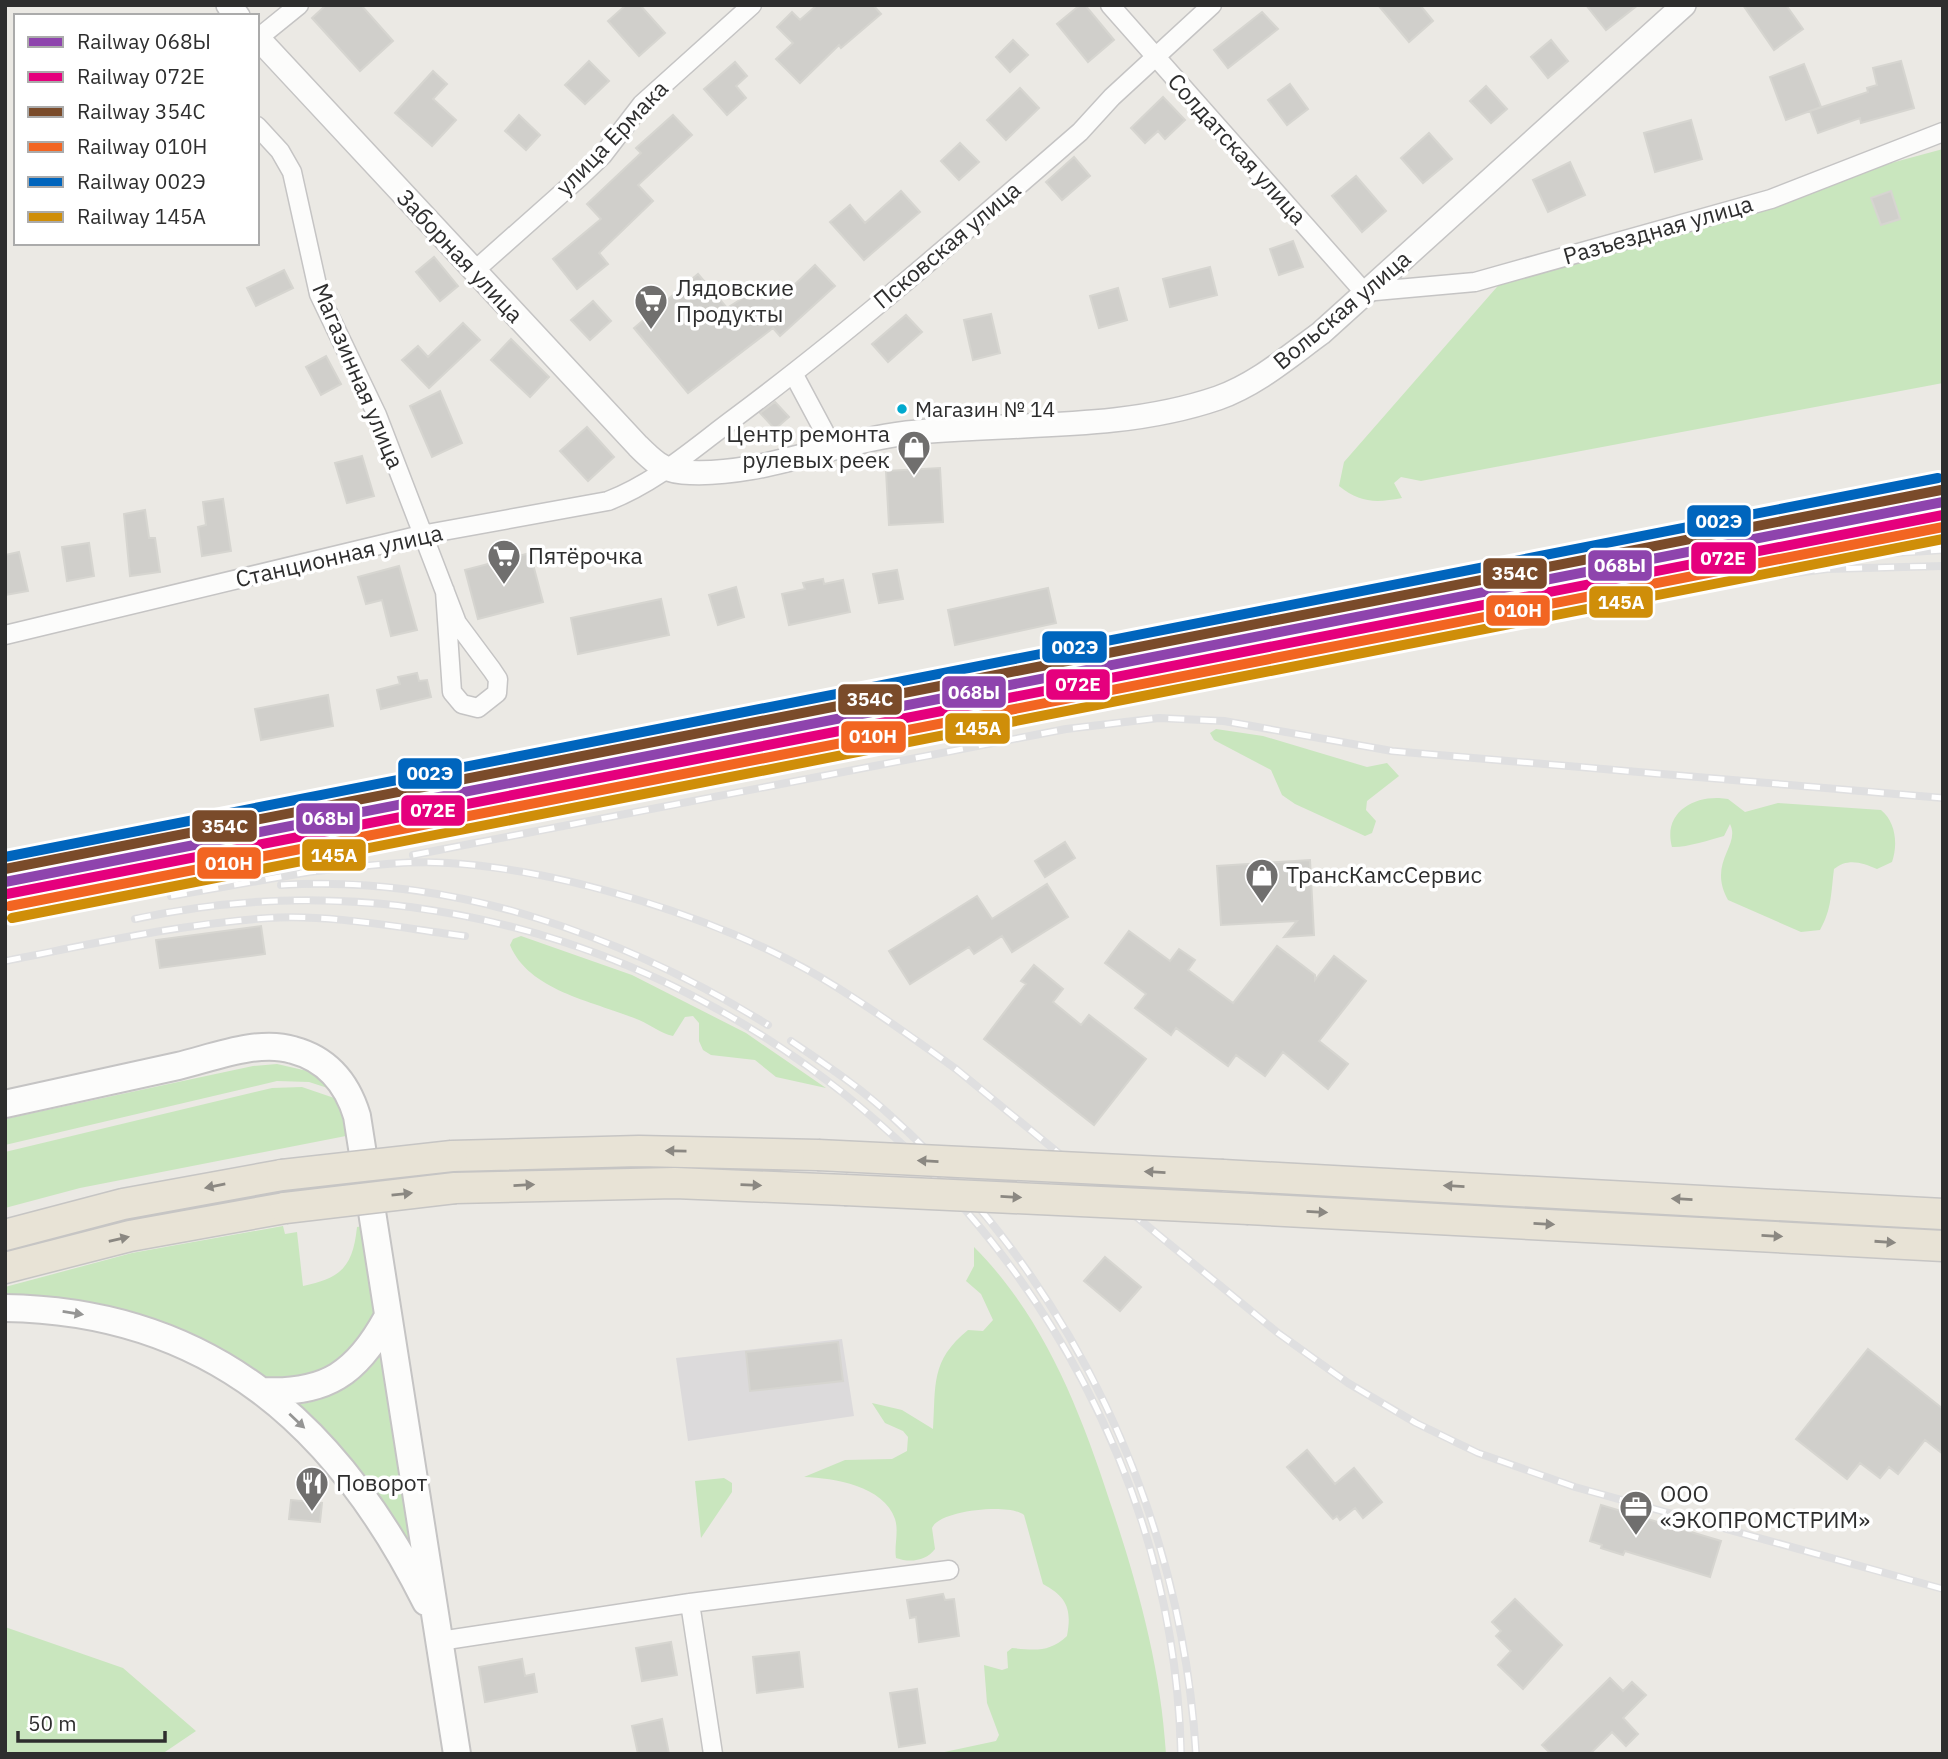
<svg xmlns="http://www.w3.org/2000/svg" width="1948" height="1759" viewBox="0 0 1948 1759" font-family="'IBM Plex Sans',sans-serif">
  <rect width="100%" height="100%" fill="#ebe9e4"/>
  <path fill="#dcdadb" d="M842 1339 854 1416 688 1441 676 1358Z"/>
  <path fill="#c9e6be" d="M1943 149V383L1421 481 1401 477 1394 483 1402 498C1376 503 1360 503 1339 486L1344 462 1517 264Z
    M1216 729 1263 736 1367 767 1387 763 1399 776 1367 801 1366 810 1376 821 1372 833 1365 836 1295 804 1282 795 1271 770 1214 740 1210 733Z
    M1719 798 1728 799 1745 812 1778 803 1881 810C1896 822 1898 845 1892 862L1877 869C1862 862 1847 858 1834 869 1831 892 1832 909 1820 930L1801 932 1728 900C1707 862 1741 846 1730 824L1724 836C1710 840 1684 848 1672 847 1663 814 1691 797 1719 798Z
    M521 936 632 975 746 1033 826 1088 776 1077 755 1060 711 1055 703 1050 699 1041V1023L693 1016 685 1017 673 1036C660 1033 651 1025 639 1020 597 1002 529 992 510 945L513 939Z
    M277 1064 312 1072 337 1091 309 1082 277 1081 5 1145V1119L253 1066Z
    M302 1087 340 1100 356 1134 80 1188 5 1208V1152L272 1088Z
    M283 1226 285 1234 297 1232 303 1286C342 1278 353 1266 357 1227L364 1226 378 1305 376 1323 321 1377 267 1380 5 1300V1287L132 1253Z
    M974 1247C1047 1320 1083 1418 1114 1514 1140 1593 1161 1671 1166 1754H935L996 1741 999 1735 987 1703 984 1665 1002 1670 1008 1668 1007 1652 1012 1648C1034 1650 1049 1653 1067 1636 1072 1609 1067 1597 1043 1584L1024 1515C1010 1503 939 1510 932 1528L935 1549C926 1561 910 1563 896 1558 894 1546 899 1531 895 1519 884 1486 834 1478 804 1477L845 1460 892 1459 907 1451 908 1437 903 1431 885 1423 872 1403 902 1410 933 1429C936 1385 930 1361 968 1330L983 1331 993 1320 981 1294 966 1281 974 1266Z
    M384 1349 419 1564 365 1475 296 1405C333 1399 365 1382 384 1349Z
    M724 1478 732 1483V1492L701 1538 695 1481Z
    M5 1627 123 1668 196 1731 162 1754H5Z"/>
  <path fill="#d0cfcb" stroke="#d6d5d0" stroke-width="2" d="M326 5H361L393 41 360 71 312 18Z
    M626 5H640L665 33 639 56 608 21Z
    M817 5H873L881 14 841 48 839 45 800 83 776 59 793 43 777 27 792 12 800 20Z
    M1080 5H1085L1114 40 1088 62 1057 24Z
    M1378 5H1420L1433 21 1409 42Z
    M1586 5H1638L1606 30Z
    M1743 5H1786L1803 29 1774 50Z
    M1262 12 1278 29 1228 68 1214 50Z
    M1013 40 1028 55 1010 72 996 57Z
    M1551 40 1568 61 1548 78 1531 57Z
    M589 61 609 81 585 104 565 85Z
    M1901 61 1914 108 1861 123 1860 118 1818 133 1810 111 1868 92 1867 88 1877 85 1873 68Z
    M735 62 747 76 736 86 746 98 727 115 704 89Z
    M1804 64 1821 107 1786 120 1770 77Z
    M433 71 447 84 433 99 456 120 432 146 395 113Z
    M1290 84 1308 109 1287 125 1268 100Z
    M1486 86 1507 109 1491 123 1470 101Z
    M1020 88 1039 108 1006 140 987 120Z
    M1163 97 1185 120 1165 139 1158 131 1145 143 1131 128Z
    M519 115 540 135 526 150 505 131Z
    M673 115 692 135 638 185 653 201 599 253 608 264 577 289 553 259 601 219 587 204 641 153 636 148Z
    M1691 120 1702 159 1655 172 1644 133Z
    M1429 133 1452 159 1423 183 1401 158Z
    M960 143 979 162 959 180 941 161Z
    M1074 157 1090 176 1062 200 1046 182Z
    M1570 162 1585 195 1548 212 1533 180Z
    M1356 176 1386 211 1362 232 1332 196Z
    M901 191 920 212 864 260 830 222 850 205 865 223Z
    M1891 191 1900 219 1881 225 1871 198Z
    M1293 241 1303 267 1279 275 1270 249Z
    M434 257 458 286 440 301 416 272Z
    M815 265 835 286 780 336 773 328 688 393 634 328 698 274 727 308 757 289 761 293 779 281 787 292Z
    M1210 267 1217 295 1170 307 1163 279Z
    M284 270 293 288 256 306 247 288Z
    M1118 288 1127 320 1099 328 1090 296Z
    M593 301 611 321 590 340 571 320Z
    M991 314 1000 353 973 360 964 320Z
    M906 315 922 332 888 362 872 344Z
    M463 323 480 340 429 388 402 360 418 346 428 357Z
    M511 339 549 377 530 397 491 360Z
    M326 356 341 384 321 395 306 367Z
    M440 391 462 443 432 457 410 406Z
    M775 402 789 417 775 429 760 413Z
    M587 427 614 457 588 481 560 451Z
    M362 456 374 496 347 503 335 463Z
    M940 468 943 522 889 525 886 471Z
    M223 499 231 551 202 556 198 527 206 525 203 502Z
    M145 510 149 538H155L160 572 130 576 124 514Z
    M89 543 94 576 67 581 62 547Z
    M19 552 28 591 5 595V555Z
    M530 553 543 602 478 619 465 570Z
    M399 566 417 630 391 636 382 600 366 604 358 577Z
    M897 570 903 599 879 603 873 574Z
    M823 579 824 584 843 580 850 612 789 625 782 594 805 589 803 583Z
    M736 587 744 617 718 625 709 595Z
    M1048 588 1056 623 955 645 948 610Z
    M661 599 669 635 578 654 571 618Z
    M417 673 419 681 427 680 431 697 381 709 377 690 400 684 398 677Z
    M328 695 333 726 261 740 255 709Z
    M1065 842 1075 858 1045 877 1035 861Z
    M1310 860 1314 935 1284 937 1297 921 1221 925 1217 866Z
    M1047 884 1068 917 1012 952 1002 936 974 954 969 947 910 984 889 951 977 896 992 919Z
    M261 926 265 954 160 968 156 940Z
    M1129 931 1170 961 1179 949 1195 960 1188 970 1233 1003 1277 946 1315 975V980L1334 956 1366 981 1319 1041 1348 1064 1328 1089 1283 1052 1265 1076 1236 1055 1228 1066 1176 1028 1171 1035 1135 1008 1146 994 1105 963Z
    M1034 965 1063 989 1053 1002 1081 1025 1089 1015 1146 1059 1094 1125 984 1039 1026 984 1021 981Z
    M1105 1257 1141 1287 1120 1311 1084 1281Z
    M838 1342 843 1381 750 1391 746 1352Z
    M1868 1349 1943 1409V1454L1925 1440 1898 1474 1889 1467 1880 1478 1860 1463 1847 1479 1796 1439Z
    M1307 1450 1335 1484 1354 1468 1382 1502 1363 1518 1355 1508 1340 1520 1337 1516 1333 1519 1287 1467Z
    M291 1500 322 1503 320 1522 289 1519Z
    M1601 1505 1721 1541 1710 1577 1625 1551 1623 1555 1601 1548 1602 1545 1590 1541Z
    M943 1594 945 1600 954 1599 959 1636 919 1642 916 1617 910 1618 907 1600Z
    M1515 1599 1562 1645 1523 1689 1498 1665 1511 1651 1496 1636 1501 1631 1492 1622Z
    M671 1642 677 1675 642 1681 636 1648Z
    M799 1652 803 1687 757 1693 753 1657Z
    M522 1659 525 1676 534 1674 537 1692 485 1702 479 1667Z
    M1610 1678 1623 1691 1632 1682 1646 1695 1623 1718 1638 1734 1626 1746 1612 1732 1590 1754H1551L1542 1745Z
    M917 1689 925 1743 899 1747 890 1693Z
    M662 1719 669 1754H638L632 1726Z"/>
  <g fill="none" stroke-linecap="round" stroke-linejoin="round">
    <defs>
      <path id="minor" d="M1110 5 1364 292 1475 282 1771 199 1943 132
        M257 39 299 5
        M257 126 280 151 292 172 319 294 377 415 457 623 492 670 498 679 497 693 478 708 462 704 452 692 445 591
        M473 272 580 177 602 156 642 104 752 5
        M794 375 833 448
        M5 635 421 535 608 501C657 482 694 448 736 417 855 328 968 229 1080 132L1112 97 1212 5
        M690 1603 713 1754
        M440 1641 690 1603 949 1570"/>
      <path id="tertiary" d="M228 5 238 16
        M257 37 638 446C651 459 663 471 682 472 759 478 831 442 907 433 1009 422 1119 432 1218 398 1257 384 1288 357 1321 333L1684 5"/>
      <path id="secondary" d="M5 1104C63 1091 120 1079 178 1066 212 1058 258 1039 293 1050 327 1059 347 1083 357 1116L457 1754
        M5 1308C211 1311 338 1426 426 1602
        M263 1391C326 1394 357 1373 387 1318"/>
      <path id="trunk" d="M452 1156 639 1151 818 1155
        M1223 1175 1943 1214
        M455 1188 675 1183 845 1190
        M1249 1209 1943 1246
        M5 1235 123 1204 282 1175
        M5 1268 130 1236 285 1208"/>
    </defs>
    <use href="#minor" stroke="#c5c4c4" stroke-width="21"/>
    <use href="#tertiary" stroke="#c5c4c4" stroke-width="26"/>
    <use href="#secondary" stroke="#c5c4c4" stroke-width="30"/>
    <use href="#trunk" stroke="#c6c5c4" stroke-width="33"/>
    <use href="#minor" stroke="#fcfcfb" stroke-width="18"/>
    <use href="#tertiary" stroke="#fcfcfb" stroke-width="23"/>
    <use href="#secondary" stroke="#fcfcfb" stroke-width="26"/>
    <use href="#trunk" stroke="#e8e3d6" stroke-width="30"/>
    <defs>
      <path id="rail" d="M859 731 1649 578 1793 559 1943 550
        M619 793 1648 593 1827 569 1943 566
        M413 855 1066 729 1159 718 1224 721 1392 751 1943 798
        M300 873C349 868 399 860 448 863 565 870 719 918 820 977 867 1005 912 1037 956 1069L1278 1333 1348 1383 1416 1423 1478 1453 1575 1487 1943 1589
        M281 885C453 874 624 936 768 1025
        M171 896 309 872
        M5 899 841 736
        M135 919C653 806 1168 1227 1181 1754
        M5 961C92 944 180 924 268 918 333 914 400 928 465 936
        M791 1041C826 1065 861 1088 892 1117 1072 1281 1181 1511 1196 1754"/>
    </defs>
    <use href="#rail" stroke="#dfdfe0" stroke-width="8"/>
    <use href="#rail" stroke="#fff" stroke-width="5" stroke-dasharray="16" stroke-linecap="butt"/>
    <defs>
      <path id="trunk-bridge" d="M818 1155 1223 1175
        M282 1175 452 1156
        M845 1190 1249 1209
        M285 1208 455 1188"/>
    </defs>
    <use href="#trunk-bridge" stroke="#c6c5c4" stroke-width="33" stroke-linecap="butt"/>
    <use href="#trunk-bridge" stroke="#e8e3d6" stroke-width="30"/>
    <defs>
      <path id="rail-1" d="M5 882 1943 502"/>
      <path id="rail-2" d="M7 894 1943 515"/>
      <path id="rail-3" d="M5 869 1941 490"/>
      <path id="rail-4" d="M10 906 1943 527"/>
      <path id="rail-5" d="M5 857 1938 478"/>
      <path id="rail-6" d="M12 918 1943 539"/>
    </defs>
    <use href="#rail-1" stroke="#fff" stroke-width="16"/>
    <use href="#rail-2" stroke="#fff" stroke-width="16"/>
    <use href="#rail-3" stroke="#fff" stroke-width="16"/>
    <use href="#rail-4" stroke="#fff" stroke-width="16"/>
    <use href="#rail-5" stroke="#fff" stroke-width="16"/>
    <use href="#rail-6" stroke="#fff" stroke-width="16"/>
    <use href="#rail-1" stroke="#8e44ad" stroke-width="10"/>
    <use href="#rail-2" stroke="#e5007d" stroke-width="10"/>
    <use href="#rail-3" stroke="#7a4b2a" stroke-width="10"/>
    <use href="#rail-4" stroke="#f26522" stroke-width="10"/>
    <use href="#rail-5" stroke="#0065bd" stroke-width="10"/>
    <use href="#rail-6" stroke="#cf8e09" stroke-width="10"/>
  </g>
  <defs><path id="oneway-solid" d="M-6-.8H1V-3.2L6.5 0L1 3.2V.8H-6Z" transform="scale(1.75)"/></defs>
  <g fill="#8b8882">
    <use href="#oneway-solid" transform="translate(676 1151) rotate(-179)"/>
    <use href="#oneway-solid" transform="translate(928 1161) rotate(-177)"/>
    <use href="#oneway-solid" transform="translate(1155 1172) rotate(-177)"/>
    <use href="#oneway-solid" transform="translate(524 1185) rotate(-3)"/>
    <use href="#oneway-solid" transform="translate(751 1185) rotate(2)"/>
    <use href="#oneway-solid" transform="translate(215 1186) rotate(169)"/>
    <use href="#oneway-solid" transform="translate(1454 1186) rotate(-177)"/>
    <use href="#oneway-solid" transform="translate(402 1194) rotate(-6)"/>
    <use href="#oneway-solid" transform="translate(1011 1197) rotate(3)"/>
    <use href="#oneway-solid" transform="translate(1682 1199) rotate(-177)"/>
    <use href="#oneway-solid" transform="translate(1317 1212) rotate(3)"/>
    <use href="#oneway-solid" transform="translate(1544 1224) rotate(3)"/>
    <use href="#oneway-solid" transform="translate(1772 1236) rotate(3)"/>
    <use href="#oneway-solid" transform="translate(119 1239) rotate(-13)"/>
    <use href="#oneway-solid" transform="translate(1885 1242) rotate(4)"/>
  </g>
  <g fill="#959594">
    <use href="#oneway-solid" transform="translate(73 1313) rotate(9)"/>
    <use href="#oneway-solid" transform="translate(297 1421) rotate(43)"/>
  </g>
  <defs>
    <symbol id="supermarket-pin" viewBox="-11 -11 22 30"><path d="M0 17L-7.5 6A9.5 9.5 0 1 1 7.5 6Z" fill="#706f6e" stroke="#fff"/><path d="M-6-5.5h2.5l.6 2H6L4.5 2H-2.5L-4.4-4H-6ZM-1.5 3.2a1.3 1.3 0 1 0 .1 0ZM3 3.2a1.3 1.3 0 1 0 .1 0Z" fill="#fff"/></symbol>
    <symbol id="shop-pin" viewBox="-11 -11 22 30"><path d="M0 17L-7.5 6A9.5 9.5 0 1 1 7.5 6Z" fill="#706f6e" stroke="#fff"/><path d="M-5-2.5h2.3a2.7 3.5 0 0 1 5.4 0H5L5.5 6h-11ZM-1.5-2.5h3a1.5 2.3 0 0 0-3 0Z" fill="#fff"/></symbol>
    <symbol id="restaurant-pin" viewBox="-11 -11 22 30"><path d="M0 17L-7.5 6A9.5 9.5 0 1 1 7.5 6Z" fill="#706f6e" stroke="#fff"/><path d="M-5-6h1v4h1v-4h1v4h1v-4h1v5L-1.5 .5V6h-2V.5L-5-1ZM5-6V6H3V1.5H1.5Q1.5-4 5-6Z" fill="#fff"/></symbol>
    <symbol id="office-pin" viewBox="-11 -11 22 30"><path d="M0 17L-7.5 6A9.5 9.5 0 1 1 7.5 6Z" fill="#706f6e" stroke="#fff"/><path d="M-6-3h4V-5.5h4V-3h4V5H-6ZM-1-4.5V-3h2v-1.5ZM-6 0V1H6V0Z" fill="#fff"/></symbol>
  </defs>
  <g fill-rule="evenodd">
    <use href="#supermarket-pin" x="632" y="282" width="38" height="52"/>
    <use href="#shop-pin" x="895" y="428" width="38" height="52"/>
    <use href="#supermarket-pin" x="485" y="537" width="38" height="52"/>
    <use href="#shop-pin" x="1243" y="856" width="38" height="52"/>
    <use href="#restaurant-pin" x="293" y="1464" width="38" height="52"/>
    <use href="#office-pin" x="1617" y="1488" width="38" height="52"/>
  </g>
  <circle fill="#00a9ce" stroke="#fff" stroke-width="2.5" cx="902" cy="409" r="6"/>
  <g text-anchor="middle" stroke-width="7" stroke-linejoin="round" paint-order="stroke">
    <g font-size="21" fill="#2e2e2e" stroke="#fff" text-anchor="start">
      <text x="915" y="417">Магазин № 14</text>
    </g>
    <g font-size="23" fill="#2e2e2e" stroke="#fff">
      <text transform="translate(612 138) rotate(-46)" y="8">улица Ермака</text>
      <text transform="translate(1237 149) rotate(48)" y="8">Солдатская улица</text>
      <text transform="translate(1658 230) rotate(-16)" y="8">Разъездная улица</text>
      <text transform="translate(947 245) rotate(-40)" y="8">Псковская улица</text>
      <text transform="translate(460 256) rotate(47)" y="8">Заборная улица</text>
      <text transform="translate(1342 310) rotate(-40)" y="8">Вольская улица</text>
      <text transform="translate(358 376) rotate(67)" y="8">Магазинная улица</text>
      <text transform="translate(339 556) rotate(-13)" y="8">Станционная улица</text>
    </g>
    <g font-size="23" fill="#2e2e2e" stroke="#fff" text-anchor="start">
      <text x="676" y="296">Лядовские<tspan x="676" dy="26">Продукты</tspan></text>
      <text x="890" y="442" text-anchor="end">Центр ремонта<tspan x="890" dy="26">рулевых реек</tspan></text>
      <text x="528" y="564">Пятёрочка</text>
      <text x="1286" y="883">ТрансКамсСервис</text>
      <text x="336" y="1491">Поворот</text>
      <text x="1660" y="1502">ООО<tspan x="1660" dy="26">«ЭКОПРОМСТРИМ»</tspan></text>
    </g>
  </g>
  <g stroke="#fff" stroke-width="2.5">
    <rect x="1686" y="504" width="66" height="34" rx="7" fill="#0065bd"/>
    <rect x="1690" y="541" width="67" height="34" rx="7" fill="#e5007d"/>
    <rect x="1587" y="549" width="66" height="33" rx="7" fill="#8e44ad"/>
    <rect x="1482" y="557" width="66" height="33" rx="7" fill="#7a4b2a"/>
    <rect x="1588" y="585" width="66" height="34" rx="7" fill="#cf8e09"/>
    <rect x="1485" y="594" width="66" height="33" rx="7" fill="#f26522"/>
    <rect x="1041" y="630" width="67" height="34" rx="7" fill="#0065bd"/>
    <rect x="1045" y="668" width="66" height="33" rx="7" fill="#e5007d"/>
    <rect x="941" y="675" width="66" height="34" rx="7" fill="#8e44ad"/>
    <rect x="837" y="683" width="66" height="33" rx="7" fill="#7a4b2a"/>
    <rect x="944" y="712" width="67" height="33" rx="7" fill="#cf8e09"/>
    <rect x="840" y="720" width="67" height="34" rx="7" fill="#f26522"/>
    <rect x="397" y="757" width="66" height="33" rx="7" fill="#0065bd"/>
    <rect x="400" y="794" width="66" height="33" rx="7" fill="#e5007d"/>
    <rect x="295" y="802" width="66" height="33" rx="7" fill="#8e44ad"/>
    <rect x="191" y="809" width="67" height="34" rx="7" fill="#7a4b2a"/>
    <rect x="301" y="838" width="66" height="34" rx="7" fill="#cf8e09"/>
    <rect x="196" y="846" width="66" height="34" rx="7" fill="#f26522"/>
  </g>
  <g font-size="19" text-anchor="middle" font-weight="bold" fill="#fff">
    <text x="1719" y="528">002Э</text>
    <text x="1723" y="565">072Е</text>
    <text x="1620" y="572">068Ы</text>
    <text x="1515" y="580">354С</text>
    <text x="1621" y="609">145А</text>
    <text x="1518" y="617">010Н</text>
    <text x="1075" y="654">002Э</text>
    <text x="1078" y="691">072Е</text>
    <text x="974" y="699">068Ы</text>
    <text x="870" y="706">354С</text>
    <text x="978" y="735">145А</text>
    <text x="873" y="743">010Н</text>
    <text x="430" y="780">002Э</text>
    <text x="433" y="817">072Е</text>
    <text x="328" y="825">068Ы</text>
    <text x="225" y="833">354С</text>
    <text x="334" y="862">145А</text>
    <text x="229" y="870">010Н</text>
  </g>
  <rect width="1948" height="1759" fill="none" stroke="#2e2e2e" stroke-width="14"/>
  <rect x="14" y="14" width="245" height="231" fill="#ffffff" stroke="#ababab" stroke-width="2"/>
  <rect x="28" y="37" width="35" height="10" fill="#8e44ad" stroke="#ababab" stroke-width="2"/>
  <text x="77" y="49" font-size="21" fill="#2e2e2e">Railway 068Ы</text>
  <rect x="28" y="72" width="35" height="10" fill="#e5007d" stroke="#ababab" stroke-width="2"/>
  <text x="77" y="84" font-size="21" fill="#2e2e2e">Railway 072Е</text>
  <rect x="28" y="107" width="35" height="10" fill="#7a4b2a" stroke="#ababab" stroke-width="2"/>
  <text x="77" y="119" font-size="21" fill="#2e2e2e">Railway 354С</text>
  <rect x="28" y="142" width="35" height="10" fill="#f26522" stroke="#ababab" stroke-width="2"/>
  <text x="77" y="154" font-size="21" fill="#2e2e2e">Railway 010Н</text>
  <rect x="28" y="177" width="35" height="10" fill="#0065bd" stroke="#ababab" stroke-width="2"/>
  <text x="77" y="189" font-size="21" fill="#2e2e2e">Railway 002Э</text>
  <rect x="28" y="212" width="35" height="10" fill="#cf8e09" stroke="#ababab" stroke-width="2"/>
  <text x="77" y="224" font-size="21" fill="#2e2e2e">Railway 145А</text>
  <path d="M18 1731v10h147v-10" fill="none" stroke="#2e2e2e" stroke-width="3.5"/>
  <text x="28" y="1731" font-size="21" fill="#2e2e2e" stroke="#ffffff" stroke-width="5" paint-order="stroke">50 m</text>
</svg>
